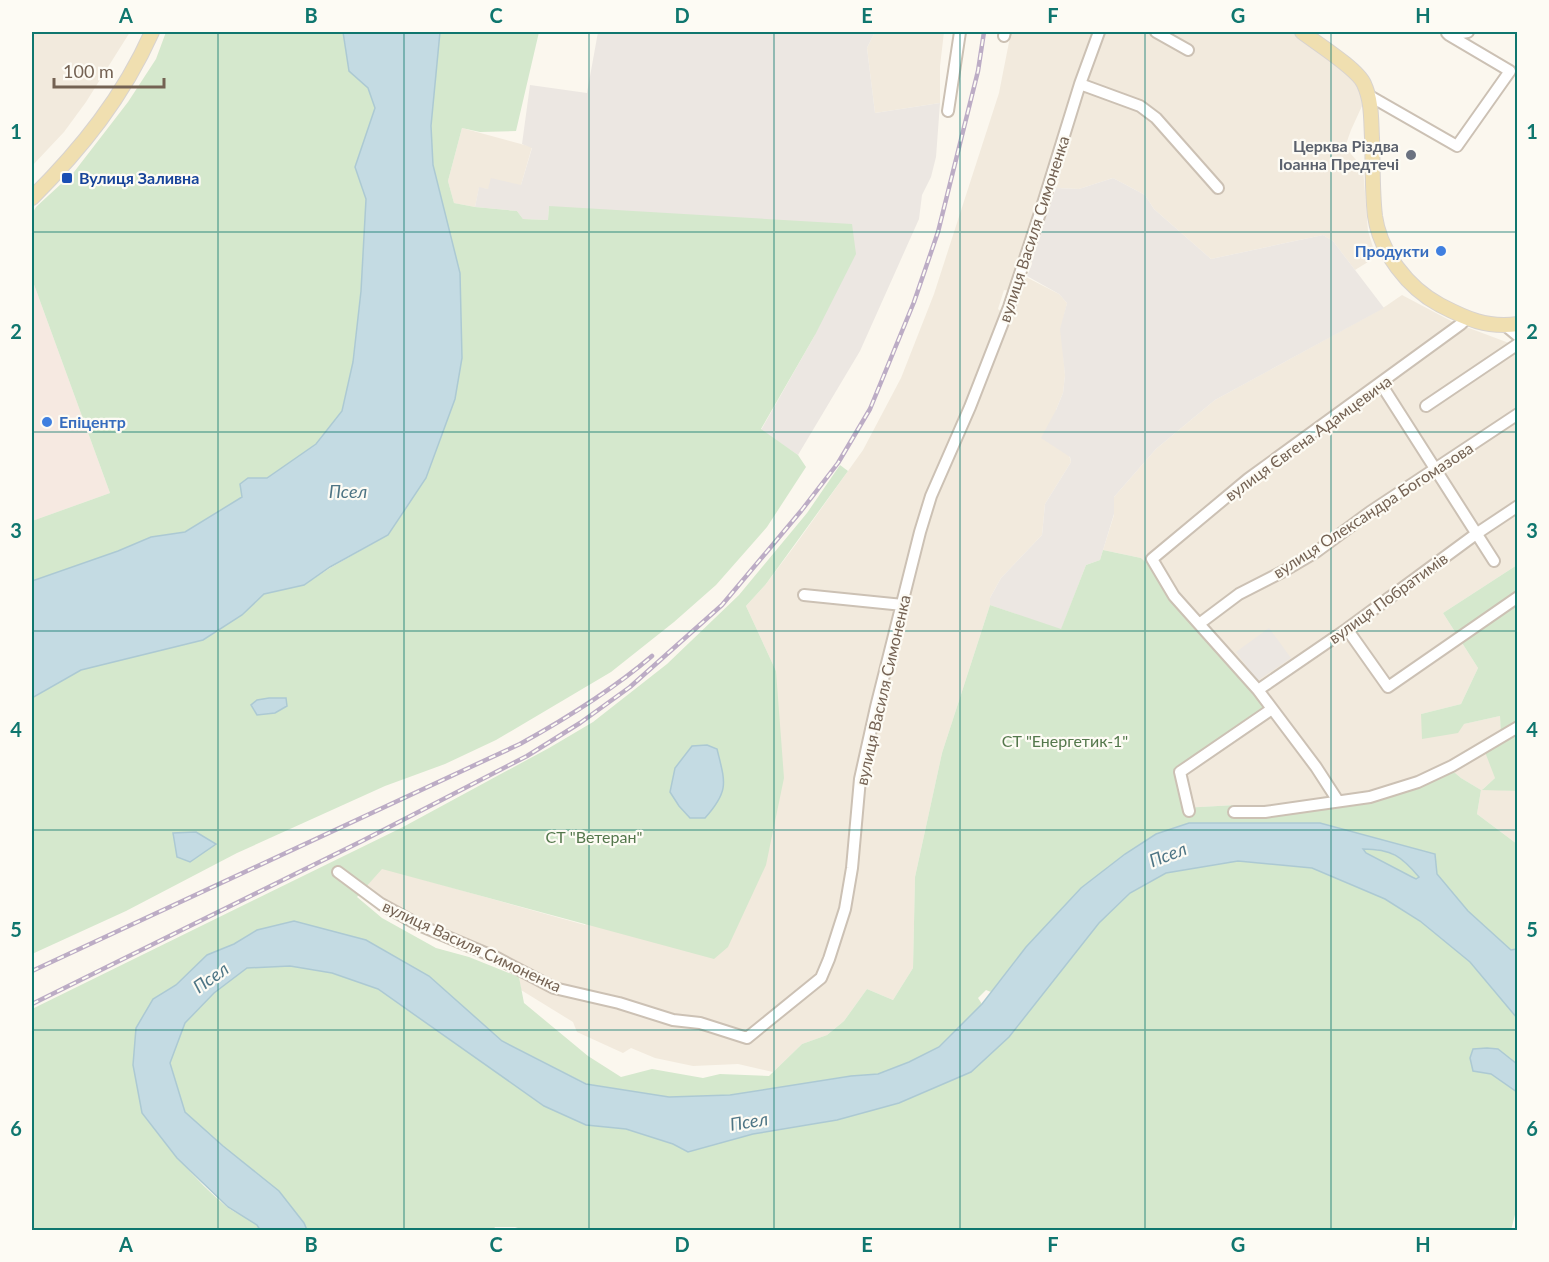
<svg xmlns="http://www.w3.org/2000/svg" width="1549" height="1262" viewBox="0 0 1549 1262" font-family="Lato,sans-serif">
  <rect width="100%" height="100%" fill="#fbf7ee"/>
  <path fill="#f2eadd" d="M32 32H130L86 102 64 132 32 166Z
    M875 32H944L940 66V103L875 113 867 48Z
    M1011 32H1096L1009 291 1004 290 998 309 1002 312 907 567 851 849 840 912 817 976 746 1034 673 1017 555 985 499 954 383 901 365 887 382 868 585 925 776 671 746 606 766 584 796 544 863 450 901 378 934 294 999 93Z
    M1103 32H1292L1333 61 1360 85 1362 106 1351 130 1345 147 1363 168 1368 231 1376 257 1355 270 1333 241 1323 235 1211 259 1154 209 1145 195 1113 178 1079 189 1056 188 1059 181 1056 178Z
    M462 128 532 147 521 185 488 189 479 188 475 207 454 203 448 181Z
    M1024 276 1059 294 1067 303 1061 329 1065 375 1063 393 1056 410 1071 462 1045 504 1042 535 1001 578 990 598V605L942 753 915 877 913 968 893 1000 867 989 844 1021 827 1035 802 1044 773 1072 738 1064 693 1066 655 1058 631 1048 623 1053 577 1032 573 1022 521 990 519 977 555 992 594 1004 624 1008 699 1026 748 1044 823 985 829 976 847 920 855 882 864 781 871 743 929 511 989 373Z
    M1402 295 1453 322 1517 346V565L1443 613 1478 668 1461 704 1421 714 1464 724 1500 716 1501 739 1495 778 1483 789 1517 791V844L1477 814 1481 790 1461 778 1447 766 1420 778 1360 797 1268 807 1236 805 1182 808 1177 773 1174 603 1141 558 1103 550 1114 515V497L1156 449 1215 400 1383 308Z"/>
  <path fill="#f6e9e1" d="M32 279 110 493 32 521Z"/>
  <path fill="#ece7e2" d="M598 32H875L867 48 875 113 940 103 936 157 931 177 922 195 919 219 860 351 798 455 761 430 815 335 549 206 548 220 523 219 517 211 475 207 479 187 488 189 491 178 521 185 532 148 522 144 530 85 587 93Z
    M1113 178 1145 195 1154 209 1211 259 1323 235 1333 241 1384 308 1215 400 1156 449 1114 497V514L1100 560 1086 565 1061 630 990 605V598L1001 578 1042 535 1045 504 1071 462 1070 457 1041 438 1056 410 1063 393 1065 375 1060 329 1067 303 1059 294 1027 276 1032 264V254L1056 188 1079 189Z
    M1269 628 1291 658 1257 681 1236 652Z"/>
  <path fill="#d5e8cd" d="M166 32H343L349 71 369 88 375 108 355 167 366 199 361 290 353 362 342 411 316 444 242 497 185 532 151 537 118 551 32 581V521L110 493 32 279V214L36 207 74 172 128 102 156 59Z
    M440 32H539L516 131 480 132 462 128 448 181 454 203 475 207 517 211 523 219 548 220 549 206 852 224 856 254 815 335 761 429 798 455 806 467 767 527 716 585 674 622 611 672 496 740 445 764 385 786 237 853 126 911 32 954V698L81 670 138 655 242 615 264 594 304 585 330 568 388 535 426 478 460 273 433 172 431 126Z
    M840 465 848 471 766 584 746 606 776 671 784 778 766 865 728 947 714 959 382 869 357 897 382 918 436 948 469 957 519 977 524 1003 588 1056 621 1077 652 1069 703 1078 720 1074 769 1076 802 1044 827 1035 844 1021 867 989 893 1000 913 968 915 877 942 753 990 605 1061 629 1086 565 1100 560 1103 550 1141 558 1158 574 1174 603 1267 710 1177 773 1182 808 1236 805 1268 807 1360 797 1420 778 1447 766 1461 778 1481 790 1477 814 1517 844V949L1511 950 1468 911 1437 874 1435 854 1320 823H1189L1156 834 1125 854 1081 888 1026 947 991 992 986 990 978 998 982 1004 939 1047 909 1062 878 1074 851 1076 730 1095 669 1097 587 1084 502 1041 429 976 294 921 257 930 234 944 207 955 176 985 153 999 142 1113C168 1146 194 1180 227 1207 237 1215 254 1218 260 1230H32V1009L403 827 549 748 593 722 667 664 739 595 807 513Z
    M1517 565V791L1482 790 1495 778 1485 752 1501 739 1500 716 1464 724 1458 733 1422 739 1421 714 1461 704 1478 668 1443 613Z
    M1362 849C1393 849 1399 856 1419 877L1416 879 1412 877 1366 853Z
    M1238 861 1312 868 1385 899 1420 921 1470 962 1517 1018V1064L1498 1049 1487 1048 1473 1071 1491 1074 1517 1092V1207L1511 1230H524L515 1227H495L493 1230H307L304 1223 185 1112 170 1062 185 1023 214 993 247 968 289 966 332 973 378 989 544 1106 586 1125 626 1129 673 1144 688 1152 753 1134 837 1120 899 1103 971 1072 1009 1037 1099 923 1130 893 1166 873Z"/>
  <path fill="#c4dbe3" stroke="#acc9d3" stroke-width="1.5" fill-rule="evenodd" d="M343 32H440L431 126 433 165 460 273 462 358 455 399 426 478 388 535 330 567 304 585 264 594 242 615 203 640 81 670 32 698V581L118 551 151 537 185 532 242 497 240 484 248 478H267L316 444 342 411 353 362 361 291 366 199 355 167 375 108 368 88 349 71Z
    M269 698H286L287 706 275 713 257 715 251 705 257 700Z
    M707 745 717 749C725 782 730 790 705 818H690L679 806 670 792 675 768 692 746Z
    M1189 823H1320L1435 854 1437 874 1468 911 1511 950 1517 949V1018L1470 962 1420 921 1385 899 1312 868 1238 861 1166 873 1130 893 1099 923 1009 1037 971 1072 899 1103 837 1120 753 1134 688 1152 673 1144 626 1129 586 1125 544 1106 378 989 332 973 290 966 247 968 214 993 185 1023 170 1063 185 1112 223 1146 279 1191 304 1223 307 1230H260L257 1225 228 1207 177 1158 142 1113 133 1065 136 1028 153 999 176 985 207 955 234 944 257 930 294 921 366 940 429 976 502 1041 586 1084 669 1097 730 1095 851 1076 878 1074 909 1062 939 1047 982 1004 1026 947 1081 888 1125 854 1156 834ZM1363 849C1392 849 1401 856 1419 877L1416 879 1412 877 1366 853Z
    M196 832 216 844 190 862 177 857 173 833Z
    M1487 1048 1498 1049 1517 1064V1092L1491 1074 1473 1071 1470 1058 1473 1049Z"/>
  <g fill="none" stroke-linecap="round" stroke-linejoin="round">
    <defs>
      <path id="minor" d="M1156 32 1188 50
        M1447 33 1449 35 1468 32
        M1004 36 1005 32
        M1080 84 1140 106 1156 118 1218 188
        M1368 95 1457 146 1510 71 1449 35
        M948 111 960 32
        M1506 326 1518 336
        M1381 384 1494 561
        M1426 406 1518 344
        M804 595 903 605
        M1199 624 1239 594 1282 572 1316 552 1370 512 1518 414
        M1347 629 1388 687 1518 597
        M1258 690 1347 629 1476 534 1518 506
        M1338 801 1316 767 1258 690 1174 596 1152 559 1248 479 1461 324 1466 319
        M1189 811 1180 772 1272 709
        M1234 812H1265L1370 797 1418 782 1452 766 1518 727
        M338 872 381 904 419 925 497 958 554 988 619 1003 673 1020 700 1023 747 1038 821 978 829 959 845 909 852 868 860 779 876 707 920 532 931 496 970 407 1009 307 1041 210 1080 84 1099 32"/>
      <path id="major" d="M1302 32C1316 43 1358 69 1364 84 1372 101 1371 120 1372 138 1373 164 1372 190 1375 216 1380 252 1408 288 1440 305 1467 319 1486 328 1518 324
        M32 198C82 148 123 97 152 32"/>
    </defs>
    <use href="#minor" stroke="#ccc1b4" stroke-width="14"/>
    <use href="#major" stroke="#d8d3cf" stroke-width="16"/>
    <use href="#minor" stroke="#fff" stroke-width="10"/>
    <use href="#major" stroke="#f0dfb0" stroke-width="14"/>
    <defs>
      <path id="rail" d="M32 971 520 744C567 718 611 691 652 656
        M32 1004 362 841 527 756 580 723 630 687 722 605 801 511 838 463 870 409 914 302 938 232 978 71 984 32"/>
    </defs>
    <use href="#rail" stroke="#bcacc5" stroke-width="4.5"/>
    <use href="#rail" stroke="#fdfbf4" stroke-width="2" stroke-dasharray="7" stroke-linecap="butt"/>
  </g>
  <path fill="none" stroke="#0f766e" stroke-width="1.5" stroke-opacity="0.55" d="M218 32V1230M404 32V1230M589 32V1230M774 32V1230M960 32V1230M1145 32V1230M1331 32V1230M32 232H1518M32 432H1518M32 631H1518M32 830H1518M32 1030H1518"/>
  <circle fill="#6b7280" stroke="#fdfbf4" stroke-width="2" cx="1411" cy="155" r="6"/>
  <rect fill="#1a4fb4" stroke="#fdfbf4" stroke-width="2" x="61" y="172" width="12" height="12" rx="3"/>
  <g fill="#3f7fe0" stroke="#fdfbf4" stroke-width="2">
    <circle cx="1441" cy="251" r="6"/>
    <circle cx="47" cy="422" r="6"/>
  </g>
  <g text-anchor="middle" stroke-width="4.5" stroke-linejoin="round" paint-order="stroke">
    <g font-size="16" font-weight="bold" fill="#5b616d" stroke="#fdfbf4" text-anchor="end">
      <text x="1399" y="152">Церква Різдва<tspan x="1399" dy="18">Іоанна Предтечі</tspan></text>
    </g>
    <g font-size="16" font-weight="bold" fill="#164399" stroke="#fdfbf4" text-anchor="start">
      <text x="79" y="184">Вулиця Заливна</text>
    </g>
    <g font-size="16" fill="#746253" stroke="#fdfbf4">
      <text transform="translate(1034 229) rotate(-72)" y="6">вулиця Василя Симоненка</text>
      <text transform="translate(1308 438) rotate(-36)" y="6">вулиця Євгена Адамцевича</text>
      <text transform="translate(1373 510) rotate(-33)" y="6">вулиця Олександра Богомазова</text>
      <text transform="translate(1388 598) rotate(-36)" y="6">вулиця Побратимів</text>
      <text transform="translate(883 690) rotate(-77)" y="6">вулиця Василя Симоненка</text>
      <text transform="translate(472 946) rotate(25)" y="6">вулиця Василя Симоненка</text>
    </g>
    <g font-size="16" font-weight="bold" fill="#366cbe" stroke="#fdfbf4" text-anchor="end">
      <text x="1429" y="257">Продукти</text>
      <text x="59" y="428" text-anchor="start">Епіцентр</text>
    </g>
    <g font-size="16" fill="#54784c" stroke="#fdfbf4">
      <text x="1065" y="747">СТ "Енергетик-1"</text>
      <text x="594" y="843">СТ "Ветеран"</text>
    </g>
    <g font-size="18" font-style="italic" fill="#4e7585" stroke="#fdfbf4">
      <text x="348" y="498">Псел</text>
      <text transform="translate(1168 855) rotate(-21)" y="6">Псел</text>
      <text transform="translate(211 978) rotate(-35)" y="6">Псел</text>
      <text transform="translate(749 1122) rotate(-9)" y="6">Псел</text>
    </g>
  </g>
  <rect width="1549" height="1262" fill="none" stroke="#fdfbf4" stroke-width="66"/>
  <path d="M54 78v9h110v-9" fill="none" stroke="#746253" stroke-width="3"/>
  <text x="63" y="78" font-size="18" fill="#746253" stroke="#fdfbf4" stroke-width="4.5" paint-order="stroke">100 m</text>
  <rect x="33" y="33" width="1483" height="1196" fill="none" stroke="#0f766e" stroke-width="2"/>
  <g font-size="20" text-anchor="middle" font-weight="bold" fill="#0f766e">
    <text x="126" y="23">A</text>
    <text x="311" y="23">B</text>
    <text x="496" y="23">C</text>
    <text x="682" y="23">D</text>
    <text x="867" y="23">E</text>
    <text x="1053" y="23">F</text>
    <text x="1238" y="23">G</text>
    <text x="1423" y="23">H</text>
    <text x="16" y="139">1</text>
    <text x="1532" y="139">1</text>
    <text x="16" y="339">2</text>
    <text x="1532" y="339">2</text>
    <text x="16" y="538">3</text>
    <text x="1532" y="538">3</text>
    <text x="16" y="737">4</text>
    <text x="1532" y="737">4</text>
    <text x="16" y="937">5</text>
    <text x="1532" y="937">5</text>
    <text x="16" y="1136">6</text>
    <text x="1532" y="1136">6</text>
    <text x="126" y="1252">A</text>
    <text x="311" y="1252">B</text>
    <text x="496" y="1252">C</text>
    <text x="682" y="1252">D</text>
    <text x="867" y="1252">E</text>
    <text x="1053" y="1252">F</text>
    <text x="1238" y="1252">G</text>
    <text x="1423" y="1252">H</text>
  </g>
</svg>
